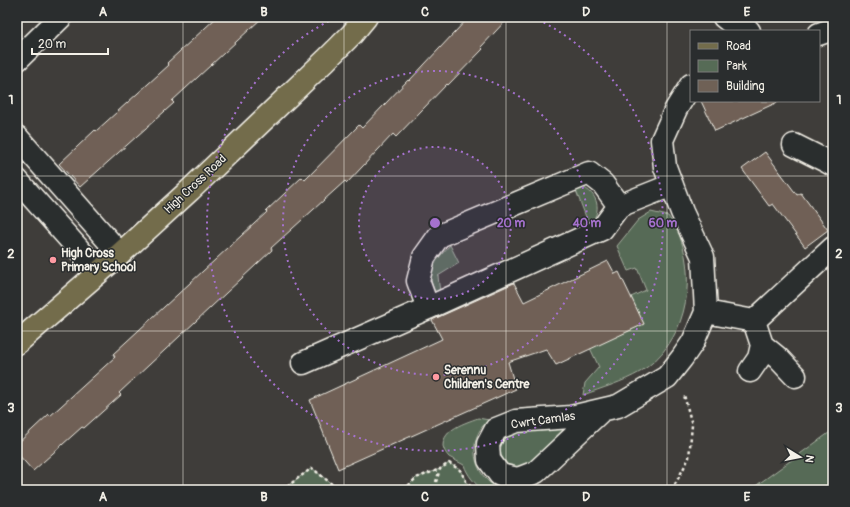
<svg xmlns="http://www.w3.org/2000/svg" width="850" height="507" viewBox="0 0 850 507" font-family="Pangolin,sans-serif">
  <rect width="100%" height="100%" fill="#3f3d3a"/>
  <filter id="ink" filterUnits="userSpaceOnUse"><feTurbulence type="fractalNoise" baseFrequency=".025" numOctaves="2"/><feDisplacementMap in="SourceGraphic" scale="8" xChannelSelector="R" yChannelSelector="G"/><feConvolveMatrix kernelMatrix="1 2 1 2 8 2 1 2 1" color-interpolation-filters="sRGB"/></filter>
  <g filter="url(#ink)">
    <path fill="#566b56" stroke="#a5ae9f" d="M581 187C598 192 603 212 589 225L575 188Z
      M651 212 668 216C672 222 678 230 680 237 697 285 685 344 640 372 623 382 602 388 583 395L585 383 599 367 590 348 644 324 631 297 646 290 637 268 628 271 617 246 638 220Z
      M450 245 459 263 438 276 440 293 436 295C435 290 431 284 431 279 430 265 442 254 450 245Z
      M478 418 489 420C486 423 482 426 480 430 469 448 476 474 493 485 498 489 505 490 511 490H484C475 485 467 474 464 465 459 462 454 460 449 457 446 454 444 450 443 446 443 429 465 423 478 418Z
      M564 429C557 435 530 464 524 466 503 474 490 444 512 434 520 430 553 430 564 429Z
      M833 430V490H750Z
      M449 463 460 470 467 483 475 490H404L416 478 440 469Z
      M312 468 339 490H282L286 487Z"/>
    <path fill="#6f6156" stroke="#f4f1e8" d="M217 17H263L172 101 174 103 80 187 59 164 95 130 96 131 169 65 167 63Z
      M469 17H509L481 47 483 49 448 85 447 84 396 137 393 134 347 183 345 181 271 248 272 250 119 393 121 395 84 428 82 427 33 471 17 453V444L49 414 50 416 115 357 113 354 267 212 266 211 302 177 305 180 359 125 362 128 408 80 409 81Z
      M701 101H780L715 131Z
      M765 152 797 195 801 193 828 230 805 247 773 204 769 206 742 169Z
      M608 261 615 274 619 272 644 324 556 365 546 349 508 362 516 389 338 469 310 400 442 339 432 320 514 283 524 302Z"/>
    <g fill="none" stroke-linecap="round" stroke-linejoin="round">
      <defs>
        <path id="minor" d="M724 17 734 25 749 31
          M819 34 833 29
          M17 60 61 17
          M17 137 120 254
          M794 145 828 162 833 165
          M17 180 99 272
          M619 206 603 184 589 173 439 236 424 257 418 281 428 308 602 229 619 206 672 185
          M706 312 754 321 833 248
          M754 321 762 345 778 358 795 376
          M303 363 428 308
          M750 371 759 358 762 345
          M602 410 536 472 518 479 500 475 489 460 488 444 496 429 516 421 571 417 618 406 667 377 682 358 693 342 706 312 703 257 682 212 665 167 662 140 676 109 691 85"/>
        <path id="major" d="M17 343 120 254 190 190 326 60 352 34 366 17"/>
      </defs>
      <use href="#minor" stroke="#f4f1e8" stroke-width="25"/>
      <use href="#major" stroke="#f4f1e8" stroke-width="25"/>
      <path stroke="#f4f1e8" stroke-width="2.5" stroke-dasharray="3 3" stroke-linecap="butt" d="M436 482 440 469 449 463 460 470 467 483 475 490
        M282 490 312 468 339 490
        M404 490 416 478 440 469
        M672 490 689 458 692 425 684 395"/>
      <use href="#minor" stroke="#2a2d2e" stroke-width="22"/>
      <use href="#major" stroke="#736c4b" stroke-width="22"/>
    </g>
  </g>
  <path fill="none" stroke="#f4f1e8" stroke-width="1" stroke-opacity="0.55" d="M183 17V490M344 17V490M506 17V490M667 17V490M17 176H833M17 331H833"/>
  <circle cx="435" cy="223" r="76" fill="#a571cd" fill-opacity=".12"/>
  <g fill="none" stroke="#a571cd" stroke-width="2" stroke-dasharray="2 4">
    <circle cx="435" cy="223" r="76"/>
    <circle cx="435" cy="223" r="152"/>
    <path d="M533 17A228 228 0 1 1 337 17"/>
  </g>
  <g fill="#ff9aa2" stroke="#2a2d2e" stroke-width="1.5">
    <circle cx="53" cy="260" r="4"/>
    <circle cx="436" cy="377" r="4"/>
  </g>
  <g text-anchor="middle" stroke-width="3" stroke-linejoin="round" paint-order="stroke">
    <g font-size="12" fill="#f4f1e8" stroke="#2a2d2e">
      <text transform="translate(195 184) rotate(-43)" y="4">High Cross Road</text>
      <text transform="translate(543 420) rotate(-8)" y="4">Cwrt Camlas</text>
    </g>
    <g font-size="12" font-weight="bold" fill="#f4f1e8" stroke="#2a2d2e" text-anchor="start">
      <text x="61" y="257">High Cross<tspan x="61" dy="14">Primary School</tspan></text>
      <text x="444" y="374">Serennu<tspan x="444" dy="14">Children's Centre</tspan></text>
    </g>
  </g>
  <circle cx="435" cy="223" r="6" fill="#a571cd" stroke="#2a2d2e" stroke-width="2"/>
  <g font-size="12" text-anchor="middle" font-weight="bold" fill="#a571cd" stroke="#2a2d2e" stroke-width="3" stroke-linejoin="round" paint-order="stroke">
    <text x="511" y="227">20 m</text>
    <text x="587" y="227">40 m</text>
    <text x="663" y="227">60 m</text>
  </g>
  <rect width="850" height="507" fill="none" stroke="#2a2d2e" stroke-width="44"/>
  <rect x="690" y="30" width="130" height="72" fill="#2a2d2e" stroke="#7b7b78"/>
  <rect x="698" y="43" width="20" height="6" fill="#736c4b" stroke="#7b7b78"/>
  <text x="726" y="50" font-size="12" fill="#f4f1e8">Road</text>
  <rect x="698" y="60" width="20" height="12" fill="#566b56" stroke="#7b7b78"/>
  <text x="726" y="70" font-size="12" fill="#f4f1e8">Park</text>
  <rect x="698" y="80" width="20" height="12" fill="#6f6156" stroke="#7b7b78"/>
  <text x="726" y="90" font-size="12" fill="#f4f1e8">Building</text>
  <g transform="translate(800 457) rotate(100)" stroke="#2a2d2e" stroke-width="3" paint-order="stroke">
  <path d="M0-3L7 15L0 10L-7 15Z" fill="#f4f1e8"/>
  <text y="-6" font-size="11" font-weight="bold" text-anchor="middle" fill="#f4f1e8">N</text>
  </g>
  <path d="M32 48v6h76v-6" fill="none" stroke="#f4f1e8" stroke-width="2"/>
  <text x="38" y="48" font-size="12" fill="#f4f1e8" stroke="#2a2d2e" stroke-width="3" paint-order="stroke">20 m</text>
  <rect x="22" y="22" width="806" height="463" fill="none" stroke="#f4f1e8" stroke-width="1.5"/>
  <g font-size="13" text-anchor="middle" font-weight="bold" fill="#f4f1e8">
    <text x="103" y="16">A</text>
    <text x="264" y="16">B</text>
    <text x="425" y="16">C</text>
    <text x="586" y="16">D</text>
    <text x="747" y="16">E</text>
    <text x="11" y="104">1</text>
    <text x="839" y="104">1</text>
    <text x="11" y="258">2</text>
    <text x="839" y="258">2</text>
    <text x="11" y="412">3</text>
    <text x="839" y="412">3</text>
    <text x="103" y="501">A</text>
    <text x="264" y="501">B</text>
    <text x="425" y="501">C</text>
    <text x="586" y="501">D</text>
    <text x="747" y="501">E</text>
  </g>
</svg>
